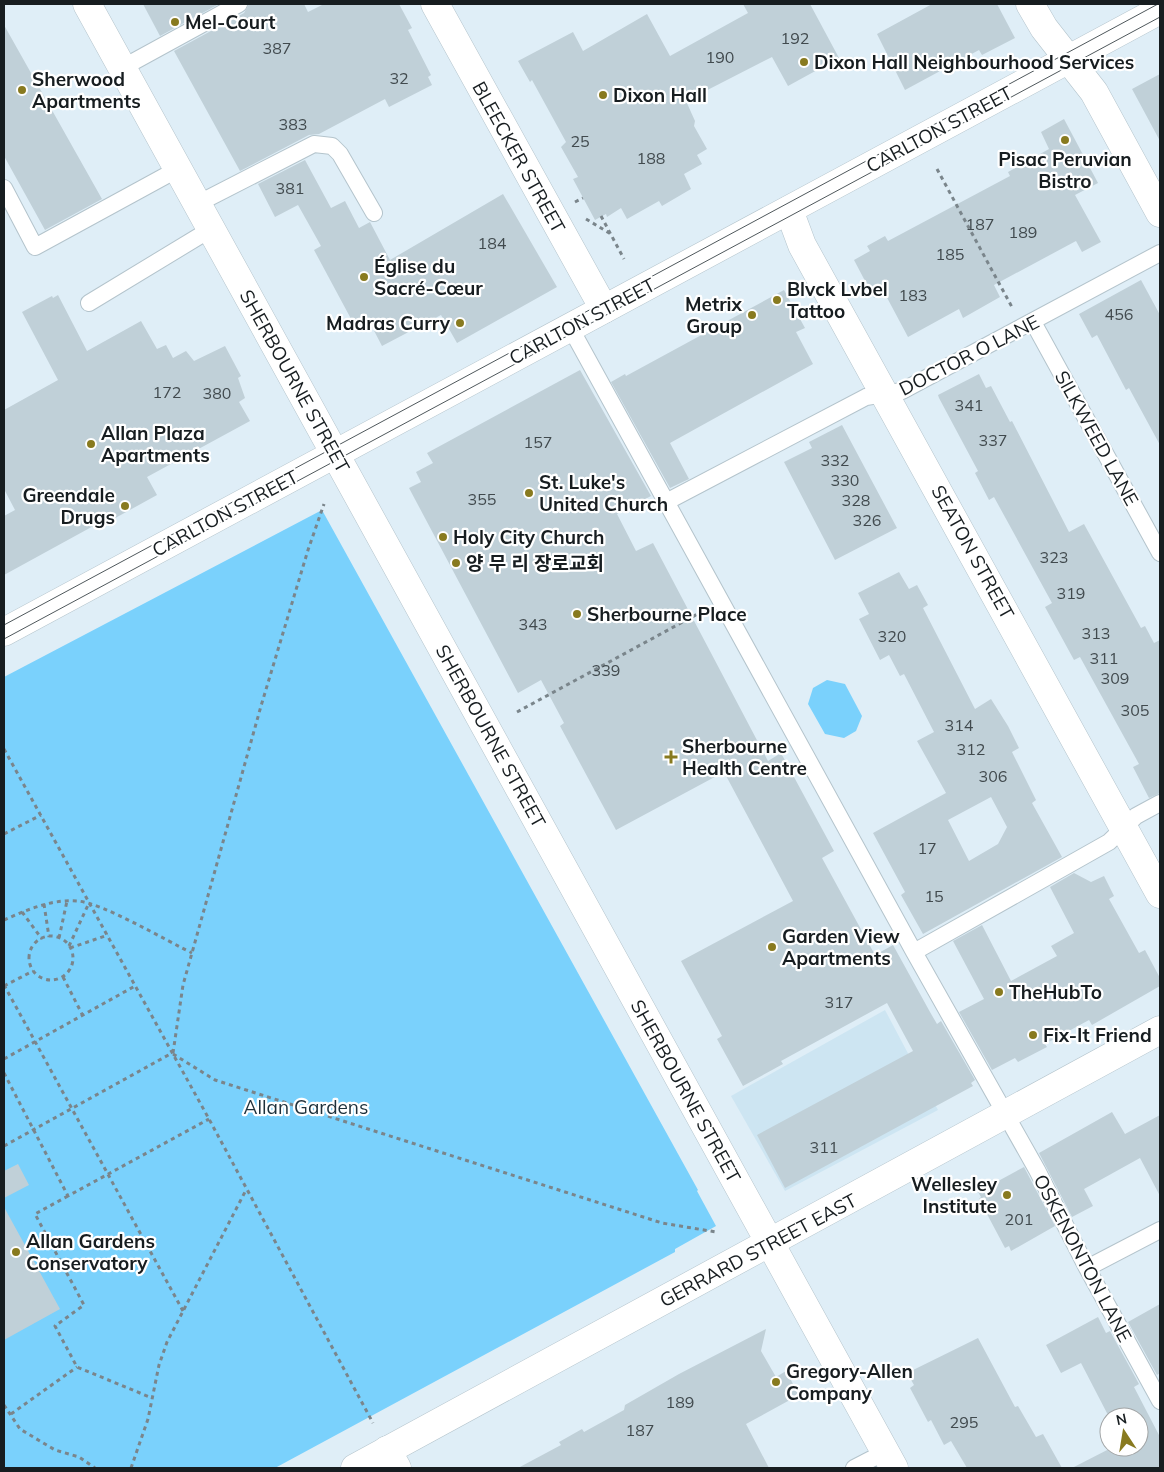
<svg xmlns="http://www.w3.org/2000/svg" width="1164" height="1472" viewBox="0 0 1164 1472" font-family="Mulish,'Noto Sans KR',sans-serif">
  <rect width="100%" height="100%" fill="#dfeef7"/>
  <path fill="#cde5f2" d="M885 1010 938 1110 785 1191 731 1096Z"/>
  <path fill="#7ad1fc" d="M322 510 698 1190 697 1191 716 1226 675 1249V1252L275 1468H4V677Z
    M827 680 845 684 862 716 856 731 844 738 825 734 808 704 813 688Z"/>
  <path fill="#c0d0d8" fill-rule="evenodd" d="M143 4H219L160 36Z
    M249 4H304L308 12 324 4H399L412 28 408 30 431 75 428 77 432 85 389 107 385 99 319 134 309 135 240 171 174 51 244 13Z
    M743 4H810L839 58 788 86 772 57 686 101 695 121 694 126 707 149 697 155 702 164 684 174 691 189 662 206 659 201 627 219 621 208 607 217 606 214 595 220 573 179 578 177 561 147 566 142 532 80 530 82 518 61 573 32 583 51 647 14 670 56 748 13Z
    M932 4H997L1015 38 982 55 979 50 905 90 877 34Z
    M4 25 102 199 45 230 4 156Z
    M1160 74V141L1132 89Z
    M1064 119 1098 183 1075 195 1101 242 1082 252 1076 241 994 285 1000 297 963 318 959 309 908 337 884 292 874 298 854 260 870 251 867 246 885 236 888 241 1010 176 1008 172 1049 149 1041 132Z
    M305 160 331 208 345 201 359 228 370 222 390 260 503 194 557 287 457 343 441 315 382 346 370 323 357 330 314 250 321 246 298 205 275 217 258 184Z
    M1141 280 1160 315V445L1129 388 1126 390 1097 335 1092 338 1079 314Z
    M784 290 805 328 796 332 813 364 670 443 689 479 670 488 611 382 625 374 626 376Z
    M58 295 87 351 141 321 157 349 166 345 173 358 186 351 194 361 225 346 241 376 238 378 245 398 239 402 250 421 147 477 157 495 99 527 97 524 4 575V516L15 510 4 489V410L58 380 22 312 52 296 53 298Z
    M580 370 651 496 617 514 636 551 653 543 768 761 781 753 834 851 822 858 875 955 893 945 930 1012 937 1024 941 1021 975 1080 971 1083 973 1086 785 1188 757 1135 913 1051 887 1003 781 1061 783 1064 743 1086 717 1039 722 1036 681 961 793 901 724 772 616 830 560 726 564 723 541 680 518 693 409 488 421 482 416 472 433 463 427 453Z
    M979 374 986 388 991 386 1010 422 1012 421 1069 532 1084 524 1141 628 1145 626 1154 643 1160 640V793L1149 798 1133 767 1139 764 1080 657 1074 660 1045 607 1052 603 994 497 989 500 975 473 978 471 939 398 938 395Z
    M842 425 897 528 835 560 784 462 812 448 809 442Z
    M899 572 909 589 917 585 928 605 923 608 975 709 991 699 1008 726 1019 748 1012 752 1036 800 1032 803 1062 857 923 934 901 895 905 892 873 833 946 793 917 741 934 732 904 674 900 676 889 655 880 660 859 619 869 614 858 593ZM991 797 1007 827 998 844 969 861 948 820Z
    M1074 873 1091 882 1104 876 1114 896 1109 899 1139 953 1145 950 1160 978V986L1092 1025 1089 1020 1045 1044 1047 1047 1018 1062 1015 1058 992 1070 959 1012 984 999 953 941 982 925 1011 981 1057 956 1051 946 1074 933 1050 887Z
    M1112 1112 1125 1134 1160 1115V1196L1140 1158 1084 1189 1093 1206 1072 1217 1039 1153Z
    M18 1164 29 1185 4 1198V1171Z
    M1024 1167 1055 1226 1011 1251 1009 1246 1005 1248 979 1199 981 1197 978 1192Z
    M4 1207 60 1309 4 1340Z
    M1160 1304V1373L1157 1375 1128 1322Z
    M1098 1317 1106 1333 1110 1331 1139 1384 1134 1387 1160 1437V1468H1072L1113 1447H1139V1417H1109L1081 1363 1061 1373 1046 1345Z
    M766 1329 761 1351 776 1377 786 1371 799 1395 746 1424 769 1468H518L561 1445 559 1442 582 1429 584 1432 624 1410 625 1405 679 1374Z
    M978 1338 1015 1407 1018 1406 1036 1437 1043 1434 1062 1468H967L951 1441 944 1445 931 1420 928 1422 910 1388 914 1385 907 1373Z"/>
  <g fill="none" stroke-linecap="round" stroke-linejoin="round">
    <defs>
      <path id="service" d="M122 68 239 4
        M4 188 35 247 178 169
        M197 204 314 144 332 146 340 154 374 213
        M89 303 211 229
        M1033 322 1160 553
        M570 327 914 952 1037 1170 1087 1268 1160 1401
        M668 501 866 397 902 391 1160 253
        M914 952 1109 842 1136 816 1160 803
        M1087 1268 1160 1230
        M854 1468 885 1452"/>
      <path id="minor" d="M435 4 604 309
        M1030 4 1044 28 1094 92 1160 213
        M789 210 802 245 1160 894
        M387 1450 397 1468"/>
      <path id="tertiary" d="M87 4 894 1468
        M355 1468 1160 1030"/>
      <path id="secondary" d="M4 632 1160 10"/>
    </defs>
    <use href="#service" stroke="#b4c4cc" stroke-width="18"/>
    <use href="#minor" stroke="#b4c4cc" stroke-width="29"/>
    <use href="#tertiary" stroke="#b4c4cc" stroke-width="29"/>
    <use href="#secondary" stroke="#b4c4cc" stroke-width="29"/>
    <path stroke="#7a858b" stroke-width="3" stroke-dasharray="4 4" stroke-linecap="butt" d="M937 169 1013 309
      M575 202 583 198
      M601 216 624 259
      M586 219 611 234
      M517 712 703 611
      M4 749 209 1119 373 1423
      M4 834 41 815
      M44 904 49 937
      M22 912 42 939
      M4 920C27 910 51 899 77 901 101 902 167 941 192 953
      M29 958a22 22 0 1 1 44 0a22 22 0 1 1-44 0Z
      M59 938 67 901
      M69 946 89 903
      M70 948 108 935
      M63 977 82 1014
      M4 985 183 1311
      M4 986 33 971
      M173 1053 183 985 261 706 308 550 324 504
      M173 1054 215 1080 662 1223 716 1232
      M4 1059 135 986
      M4 1073 68 1196 209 1119
      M4 1146 172 1053
      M68 1196 35 1214 84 1305 55 1326 77 1367 152 1398
      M4 1405 20 1429 55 1450 79 1457 95 1468
      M11 1414 77 1367
      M131 1468 148 1419 159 1365 167 1342 246 1190"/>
    <use href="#service" stroke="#fff" stroke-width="16"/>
    <use href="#minor" stroke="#fff" stroke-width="28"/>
    <use href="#tertiary" stroke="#fff" stroke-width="28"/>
    <use href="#secondary" stroke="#fff" stroke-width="28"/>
    <path stroke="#4f585c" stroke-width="1" d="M4 625 1158 4
      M4 639 1160 17"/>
  </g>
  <g fill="#887a1f" stroke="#fff" stroke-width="2">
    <circle cx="175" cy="22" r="5"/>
    <circle cx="804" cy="62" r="5"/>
    <circle cx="22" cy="90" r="5"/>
    <circle cx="603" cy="95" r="5"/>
    <circle cx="1065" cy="140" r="5"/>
    <circle cx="364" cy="277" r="5"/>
    <circle cx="777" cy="300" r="5"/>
    <circle cx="752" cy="315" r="5"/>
    <circle cx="460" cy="323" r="5"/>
    <circle cx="91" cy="444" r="5"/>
    <circle cx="529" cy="493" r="5"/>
    <circle cx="125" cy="506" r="5"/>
    <circle cx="443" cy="537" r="5"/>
    <circle cx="456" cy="563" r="5"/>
    <circle cx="577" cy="614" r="5"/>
    <path d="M668.5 749.5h5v5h5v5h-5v5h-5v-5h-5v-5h5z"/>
    <circle cx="772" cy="947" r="5"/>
    <circle cx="999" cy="992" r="5"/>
    <circle cx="1033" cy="1035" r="5"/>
    <circle cx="1007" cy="1195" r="5"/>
    <circle cx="16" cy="1252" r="5"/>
    <circle cx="776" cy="1382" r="5"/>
  </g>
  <g text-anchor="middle" stroke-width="4.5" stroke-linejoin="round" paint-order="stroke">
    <g font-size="16" fill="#414a4e">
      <text x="795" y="44">192</text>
      <text x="277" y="54">387</text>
      <text x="720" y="63">190</text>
      <text x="399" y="84">32</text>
      <text x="293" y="130">383</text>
      <text x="580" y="147">25</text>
      <text x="651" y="164">188</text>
      <text x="290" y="194">381</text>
      <text x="980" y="230">187</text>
      <text x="1023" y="238">189</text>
      <text x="492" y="249">184</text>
      <text x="950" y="260">185</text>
      <text x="913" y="301">183</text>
      <text x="1119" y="320">456</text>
      <text x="167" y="398">172</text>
      <text x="217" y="399">380</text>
      <text x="969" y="411">341</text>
      <text x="993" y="446">337</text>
      <text x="538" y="448">157</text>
      <text x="835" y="466">332</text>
      <text x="845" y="486">330</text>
      <text x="482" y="505">355</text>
      <text x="856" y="506">328</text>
      <text x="867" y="526">326</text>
      <text x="1054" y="563">323</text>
      <text x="1071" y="599">319</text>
      <text x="533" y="630">343</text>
      <text x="1096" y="639">313</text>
      <text x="892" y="642">320</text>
      <text x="1104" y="664">311</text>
      <text x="606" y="676">339</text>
      <text x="1115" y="684">309</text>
      <text x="1135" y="716">305</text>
      <text x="959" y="731">314</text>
      <text x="971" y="755">312</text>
      <text x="993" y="782">306</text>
      <text x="927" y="854">17</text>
      <text x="934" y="902">15</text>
      <text x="839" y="1008">317</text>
      <text x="824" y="1153">311</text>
      <text x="1019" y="1225">201</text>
      <text x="680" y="1408">189</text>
      <text x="964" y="1428">295</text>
      <text x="640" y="1436">187</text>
    </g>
    <g font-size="19" font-weight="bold" fill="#171d20" stroke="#fff" text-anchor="start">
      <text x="185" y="29">Mel-Court</text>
      <text x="814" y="69">Dixon Hall Neighbourhood Services</text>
      <text x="32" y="86">Sherwood<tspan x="32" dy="22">Apartments</tspan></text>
      <text x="613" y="102">Dixon Hall</text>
      <text x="1065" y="166" text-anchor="middle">Pisac Peruvian<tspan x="1065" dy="22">Bistro</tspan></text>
      <text x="374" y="273">Église du<tspan x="374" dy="22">Sacré-Cœur</tspan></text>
      <text x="787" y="296">Blvck Lvbel<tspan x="787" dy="22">Tattoo</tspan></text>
      <text x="742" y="311" text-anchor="end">Metrix<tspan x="742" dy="22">Group</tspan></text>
      <text x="450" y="330" text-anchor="end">Madras Curry</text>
      <text x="101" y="440">Allan Plaza<tspan x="101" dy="22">Apartments</tspan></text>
      <text x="539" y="489">St. Luke's<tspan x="539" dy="22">United Church</tspan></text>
      <text x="115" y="502" text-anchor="end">Greendale<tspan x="115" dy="22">Drugs</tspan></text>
      <text x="453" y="544">Holy City Church</text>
      <text x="466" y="570">양 무 리 장로교회</text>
      <text x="587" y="621">Sherbourne Place</text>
      <text x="682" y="753">Sherbourne<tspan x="682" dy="22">Health Centre</tspan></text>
      <text x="782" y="943">Garden View<tspan x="782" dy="22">Apartments</tspan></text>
      <text x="1009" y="999">TheHubTo</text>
      <text x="1043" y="1042">Fix-It Friend</text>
      <text x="997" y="1191" text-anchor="end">Wellesley<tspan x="997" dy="22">Institute</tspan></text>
      <text x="26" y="1248">Allan Gardens<tspan x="26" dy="22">Conservatory</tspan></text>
      <text x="786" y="1378">Gregory-Allen<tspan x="786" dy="22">Company</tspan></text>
    </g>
    <g font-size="19" fill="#171d20" stroke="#fff">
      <text transform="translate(939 129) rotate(-28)" y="7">CARLTON STREET</text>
      <text transform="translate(519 157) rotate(61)" y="7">BLEECKER STREET</text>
      <text transform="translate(582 321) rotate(-28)" y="7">CARLTON STREET</text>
      <text transform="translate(969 355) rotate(-27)" y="7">DOCTOR O LANE</text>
      <text transform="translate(295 381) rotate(61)" y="7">SHERBOURNE STREET</text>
      <text transform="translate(1097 438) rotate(61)" y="7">SILKWEED LANE</text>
      <text transform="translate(225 513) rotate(-28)" y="7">CARLTON STREET</text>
      <text transform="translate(973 552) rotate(61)" y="7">SEATON STREET</text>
      <text transform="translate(491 736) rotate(61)" y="7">SHERBOURNE STREET</text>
      <text transform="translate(686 1091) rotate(61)" y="7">SHERBOURNE STREET</text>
      <text transform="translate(758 1250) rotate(-28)" y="7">GERRARD STREET EAST</text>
      <text transform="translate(1083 1258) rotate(62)" y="7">OSKENONTON LANE</text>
    </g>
    <g font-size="19" fill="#1d303b" stroke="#fff">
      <text x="306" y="1114">Allan Gardens</text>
    </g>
  </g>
  <rect width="1164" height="1472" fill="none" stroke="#171d20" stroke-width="10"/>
  <g transform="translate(1124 1432) rotate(348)"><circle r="24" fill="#ffffff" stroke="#a2a5a6"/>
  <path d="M0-4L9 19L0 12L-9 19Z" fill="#887a1f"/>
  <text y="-8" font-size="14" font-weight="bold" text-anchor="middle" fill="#171d20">N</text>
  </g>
</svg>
